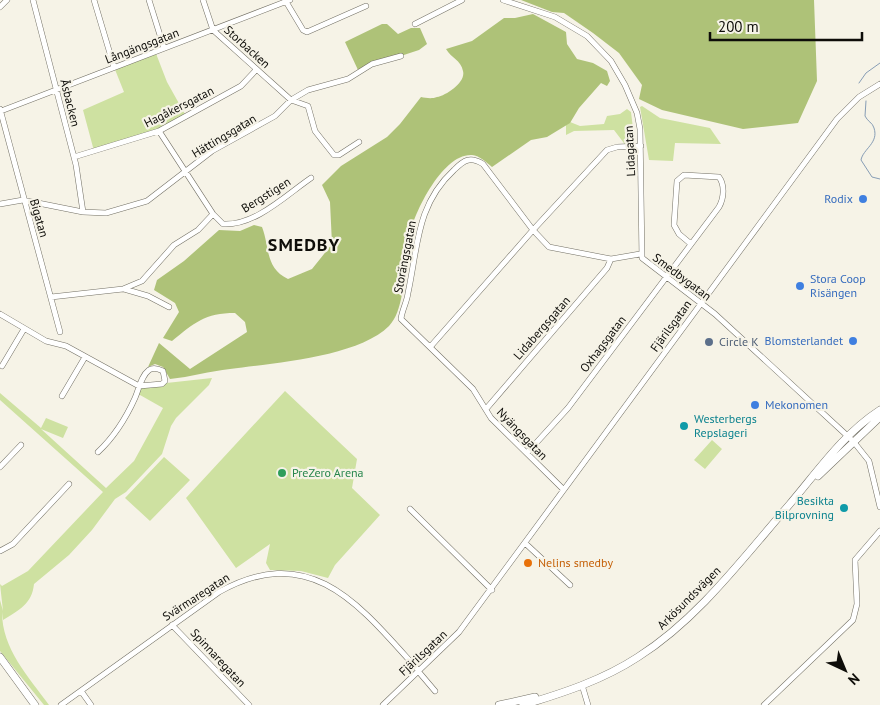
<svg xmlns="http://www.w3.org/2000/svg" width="880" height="705" viewBox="0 0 880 705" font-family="'PT Sans',sans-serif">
  <rect width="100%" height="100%" fill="#f6f3e7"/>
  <path fill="#cee1a1" d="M155 51 167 82 186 116 159 131 94 151 83 110 124 92 114 67Z
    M642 106 660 118 710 128 721 144 675 143 673 161 649 160 640 107Z
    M627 109 631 112 636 153 633 155 614 130 574 131 566 135V125L570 122 580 126 604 124 607 116 620 114Z
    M212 378 209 385 176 418 171 426 162 454 126 492 115 499 92 530 69 555 34 584C32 604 19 610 3 620L2 612C2 649 28 676 49 705H44L0 651V600L3 611 0 584 2 586 28 571 103 492 0 400V393L41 428 46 418 68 427 63 438 41 429 106 488 134 461 163 408 140 395 136 396 139 386Z
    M285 391 357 459 352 488 380 515 335 565 328 578 301 571 270 570 266 563 270 544 236 568 186 498Z
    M712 440 722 449 705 469 694 460Z
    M164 457 190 480 150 521 125 498Z"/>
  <path fill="#aec278" d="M521 0H814L817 81 798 123 743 129 662 110 639 99 642 85 619 53 593 33 564 13 552 12Z
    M533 14 566 32 567 44 577 59 593 63 607 71 610 81 607 86 601 83 579 108 570 123 547 137 531 140 492 167C486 162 480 156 472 155 442 153 412 216 408 241 404 263 406 309 389 326 358 357 274 363 230 369 210 371 190 377 170 379L163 367 155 364 148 367 159 343 190 369 247 332 245 322 235 313C205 313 194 323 172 341L163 338 179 312 175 303 154 290 157 280 184 261 219 230 240 231 254 225 262 227C270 248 265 268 288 279L312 269 332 244 330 202 322 185 341 166 387 137 400 124 421 97C426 98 432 99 437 97 447 95 466 82 463 71 461 60 451 58 446 49L472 41 504 18H515Z
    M382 24H387L398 34 411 28H420L427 44 419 50 358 70 345 42Z"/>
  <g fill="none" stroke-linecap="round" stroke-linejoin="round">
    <path stroke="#879db5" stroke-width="1" d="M859 83 866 73 880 63
      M866 101 865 116C867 121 873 123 874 128 879 143 863 149 861 160L872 177 880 179"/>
    <defs>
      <path id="street" d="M33 0 76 165 83 212
        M94 0 114 67
        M149 0 164 48
        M203 0 213 30 291 100 308 106 315 131 334 155H339L359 142
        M285 0 303 30 307 32 366 6
        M503 0 555 17 587 36 611 61 625 85 637 113 640 129 642 258 715 314 853 441 869 461 880 507
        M0 7 7 0
        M415 24 462 0
        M0 109 60 332
        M1 111 290 0
        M159 131 213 214 223 224C255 226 286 195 311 178
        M74 157 159 131 241 86 256 70
        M0 204 23 200 83 212 106 213 147 201 212 151 275 116 291 100 308 90 348 79 372 64 401 56
        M124 289 148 296 169 307
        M51 297 123 289 142 281 174 245 198 230 213 214
        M0 314 46 341 66 346 139 386 162 384 165 381 163 371C159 369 153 367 149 370 141 376 139 389 135 398 126 418 114 437 98 452
        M431 346 533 230 549 247 611 259 640 254
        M2 366 24 329
        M62 396 85 357
        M486 409 607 268 611 259
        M527 453 568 408 719 207C724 198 725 185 719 177L684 175 677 181 674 225 679 234 691 244
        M0 467 21 445
        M563 489 491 418 473 389 401 319C402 310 407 302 408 293 418 247 416 205 454 170 464 160 470 156 483 164L533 230 607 150 617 147 641 146
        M410 509 492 590
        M525 543 570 585
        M0 551 13 544 69 484
        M172 625 249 705
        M418 671 435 691
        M582 685 588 705
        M81 691 91 705
        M61 705 219 592C312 540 361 607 419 671
        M383 705 459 632 837 119 859 97 880 84
        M764 705 853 620 857 604 855 560 880 531"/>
      <path id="secondary" d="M818 476 880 417
        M0 657 35 705
        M499 705 535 697
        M523 705C563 693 603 680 638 657 698 619 743 558 789 505 818 471 843 434 880 410"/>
    </defs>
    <use href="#street" stroke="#737065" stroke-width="6"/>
    <use href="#secondary" stroke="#737065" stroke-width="8"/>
    <use href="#street" stroke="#fff" stroke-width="5"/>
    <use href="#secondary" stroke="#fff" stroke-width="7"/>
  </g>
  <g fill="#3f7fe0" stroke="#f6f3e7" stroke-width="2">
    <circle cx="863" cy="199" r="5"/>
    <circle cx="800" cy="286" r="5"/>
    <circle cx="853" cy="341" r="5"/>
    <circle cx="755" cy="405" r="5"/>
  </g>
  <circle fill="#5c6f8a" stroke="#f6f3e7" stroke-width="2" cx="709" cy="342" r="5"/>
  <g fill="#0f9aa8" stroke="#f6f3e7" stroke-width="2">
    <circle cx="684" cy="426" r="5"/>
    <circle cx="844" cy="508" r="5"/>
  </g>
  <circle fill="#2e9e5b" stroke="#f6f3e7" stroke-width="2" cx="282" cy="473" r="5"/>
  <circle fill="#e8710a" stroke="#f6f3e7" stroke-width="2" cx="528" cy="563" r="5"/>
  <g text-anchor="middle" stroke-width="4.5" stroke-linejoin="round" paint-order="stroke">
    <g font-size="12" fill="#0e0d09" stroke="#f6f3e7">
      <text transform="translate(142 46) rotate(-21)" y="4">Långängsgatan</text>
      <text transform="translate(247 47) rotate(42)" y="4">Storbacken</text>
      <text transform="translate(70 103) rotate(76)" y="4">Åsbacken</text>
      <text transform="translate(179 107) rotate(-27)" y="4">Hagåkersgatan</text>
      <text transform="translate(224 136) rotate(-31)" y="4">Hättingsgatan</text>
      <text transform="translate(630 151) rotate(-93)" y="4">Lidagatan</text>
      <text transform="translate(266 195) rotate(-32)" y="4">Bergstigen</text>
      <text transform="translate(39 218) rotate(74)" y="4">Bigatan</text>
      <text transform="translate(405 257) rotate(-79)" y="4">Storängsgatan</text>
      <text transform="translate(682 277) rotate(37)" y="4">Smedbygatan</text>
      <text transform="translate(671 326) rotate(-54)" y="4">Fjärilsgatan</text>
      <text transform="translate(542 328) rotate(-49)" y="4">Lidabergsgatan</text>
      <text transform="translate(603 344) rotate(-53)" y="4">Oxhagsgatan</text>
      <text transform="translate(522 434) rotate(46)" y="4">Nyängsgatan</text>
      <text transform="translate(196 597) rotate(-33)" y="4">Svärmaregatan</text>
      <text transform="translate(689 598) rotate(-45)" y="4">Arkösundsvägen</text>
      <text transform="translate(423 653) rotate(-43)" y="4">Fjärilsgatan</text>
      <text transform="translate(218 658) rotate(47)" y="4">Spinnaregatan</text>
    </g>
    <g font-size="12" fill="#366cbe" stroke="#f6f3e7" text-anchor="end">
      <text x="853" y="203">Rodix</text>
      <text x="810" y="283" text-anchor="start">Stora Coop<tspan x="810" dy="14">Risängen</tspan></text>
      <text x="843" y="345">Blomsterlandet</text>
      <text x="765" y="409" text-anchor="start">Mekonomen</text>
    </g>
    <g font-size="12" fill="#4e5e75" stroke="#f6f3e7" text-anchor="start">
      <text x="719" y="346">Circle K</text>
    </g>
    <g font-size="12" fill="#0d838f" stroke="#f6f3e7" text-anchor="start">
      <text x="694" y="423">Westerbergs<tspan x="694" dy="14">Repslageri</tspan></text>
      <text x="834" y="505" text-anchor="end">Besikta<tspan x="834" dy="14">Bilprovning</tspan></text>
    </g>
    <g font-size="12" fill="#27864d" stroke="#f6f3e7" text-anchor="start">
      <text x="292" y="477">PreZero Arena</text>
    </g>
    <g font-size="12" fill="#c56008" stroke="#f6f3e7" text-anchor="start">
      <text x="538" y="567">Nelins smedby</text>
    </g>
    <g font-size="18" font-weight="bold" letter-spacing="1" fill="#0e0d09" stroke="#f6f3e7">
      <text x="304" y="251">SMEDBY</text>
    </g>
  </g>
  <g transform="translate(845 670) rotate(136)" stroke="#f6f3e7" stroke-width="4" paint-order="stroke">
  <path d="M0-4L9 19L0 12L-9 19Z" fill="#0e0d09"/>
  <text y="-8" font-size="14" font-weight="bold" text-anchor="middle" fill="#0e0d09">N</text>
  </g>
  <path d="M710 32v8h152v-8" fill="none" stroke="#0e0d09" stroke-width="2.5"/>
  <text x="718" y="32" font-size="15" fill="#0e0d09" stroke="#f6f3e7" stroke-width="4" paint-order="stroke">200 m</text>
</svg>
